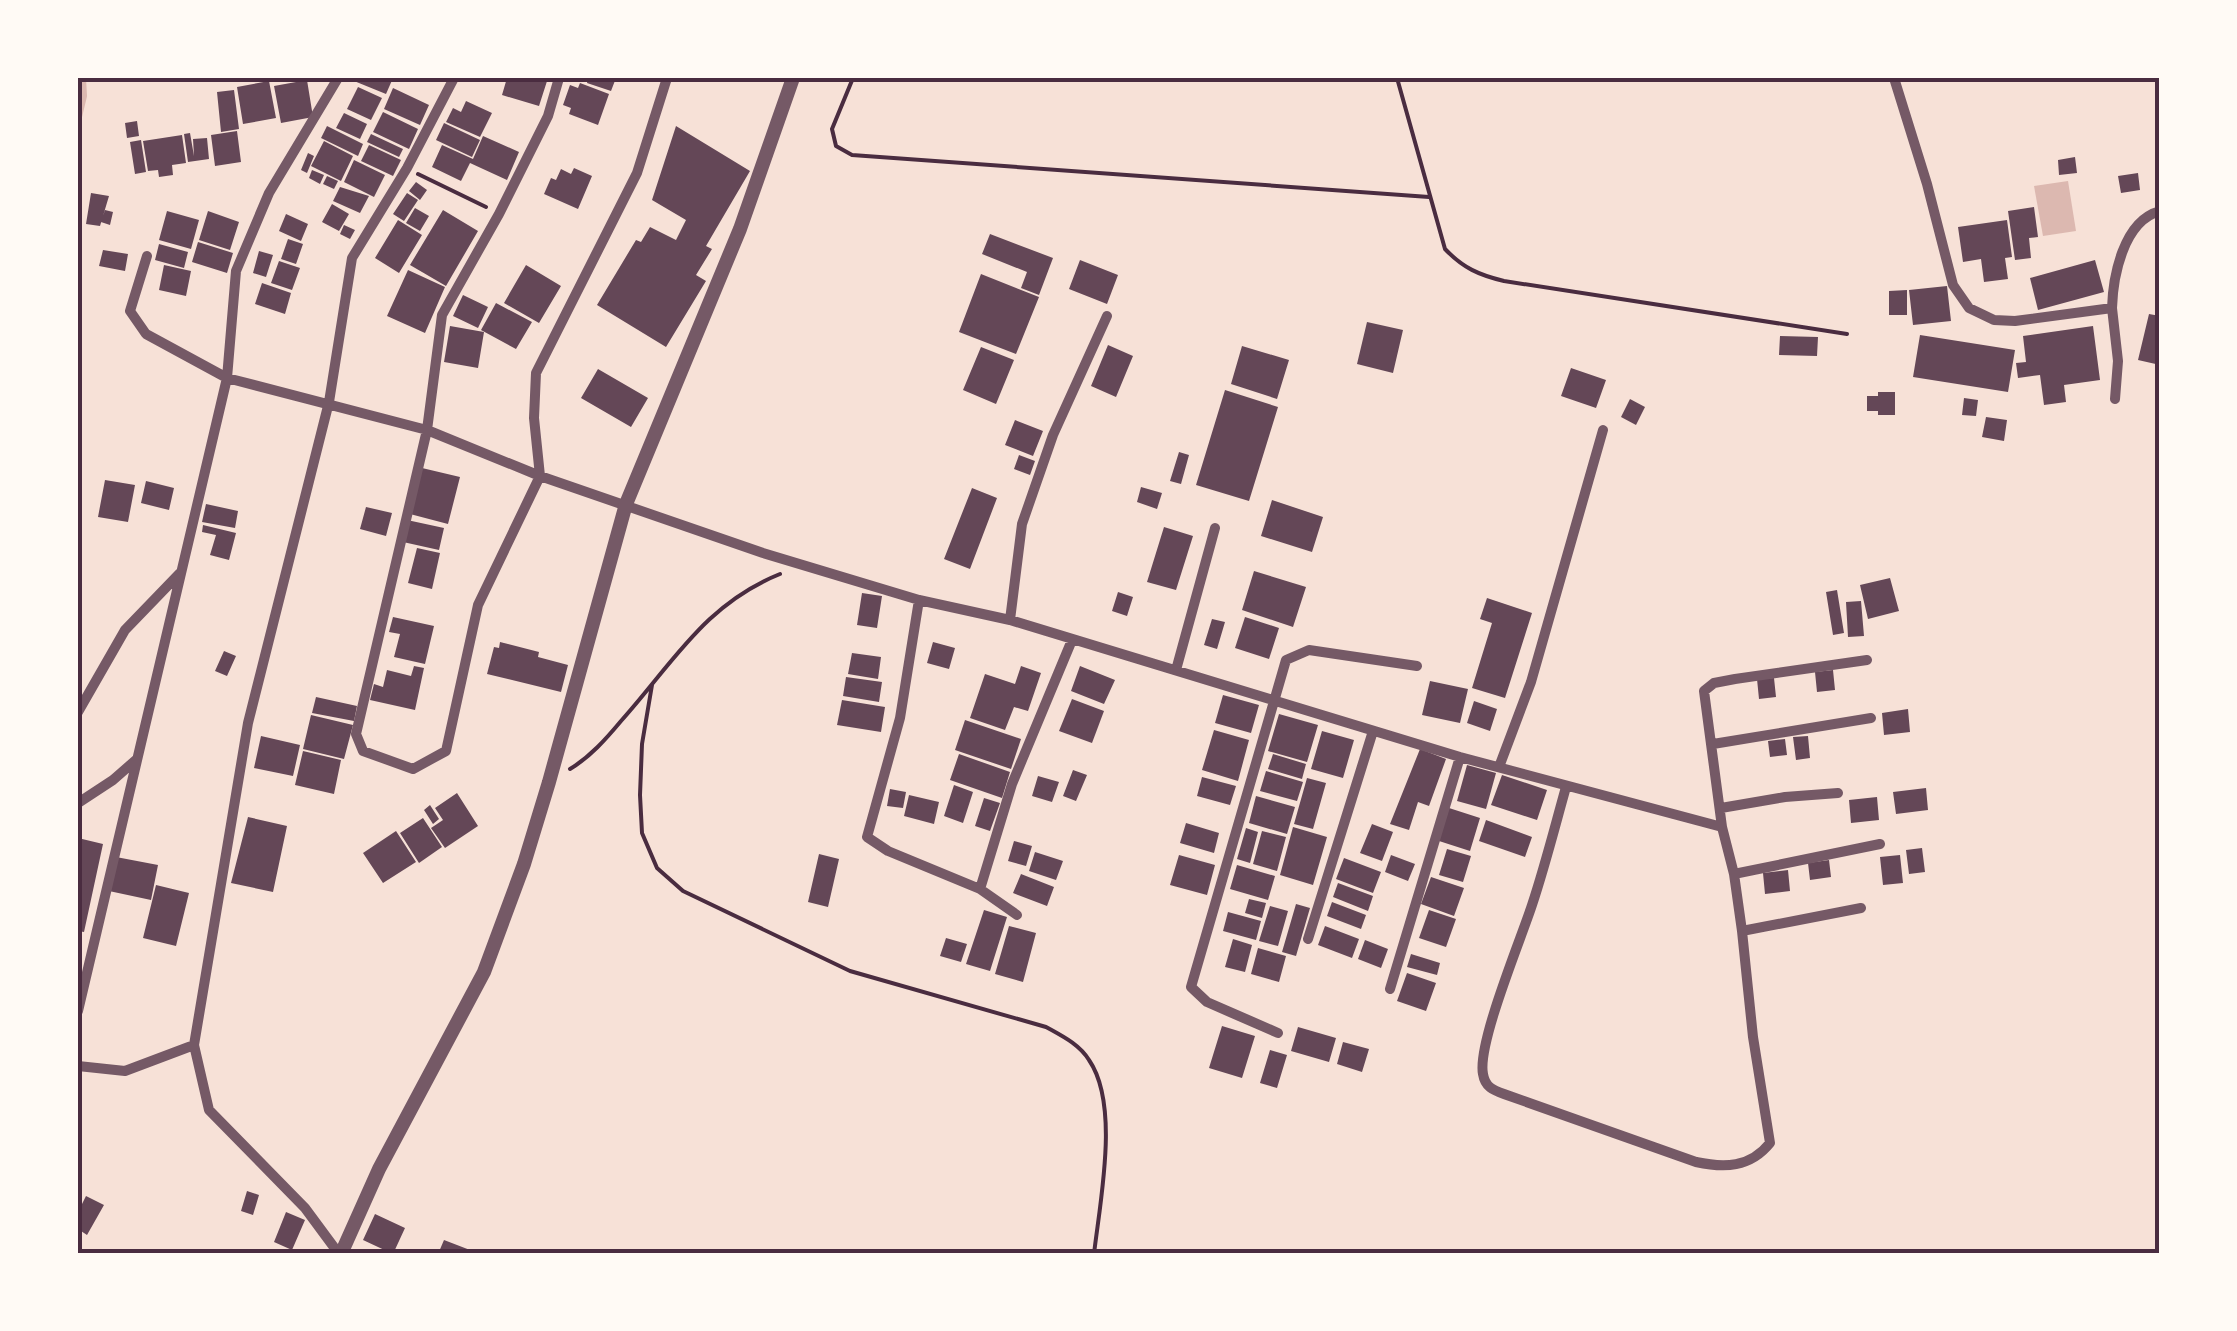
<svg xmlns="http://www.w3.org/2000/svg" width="2237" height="1331" viewBox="0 0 2237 1331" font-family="Karla,sans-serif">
  <rect width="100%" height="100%" fill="#f7e1d7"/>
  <path fill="#dcb8b0" d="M2068 181 2076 231 2043 236 2034 186Z"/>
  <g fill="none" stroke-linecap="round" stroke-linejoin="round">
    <path stroke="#dcb8b0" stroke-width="6" d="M78 121 84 96 83 78"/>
  </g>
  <path fill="#644757" d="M356 78H393L386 94 354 81Z
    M507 78H548L539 106 502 95Z
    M588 78H616L611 91 587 83Z
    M307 80 313 117 281 123 274 86Z
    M269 81 276 118 243 124 237 87Z
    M580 83 609 94 598 125 569 114 571 108 563 105 570 85 578 88Z
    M358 87 382 98 371 120 347 109Z
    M393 88 429 105 420 125 384 109Z
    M234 90 239 129 221 132 217 92Z
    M466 101 492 113 480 137 446 122 453 108 461 112Z
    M383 112 418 129 409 149 373 132Z
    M344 113 367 124 360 139 336 128Z
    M137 121 139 136 127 138 125 123Z
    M444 123 480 140 472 157 436 140Z
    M327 126 363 144 358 156 321 138Z
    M676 126 750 171 706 246 712 249 696 275 706 281 666 347 597 305 636 240 641 242 650 227 676 240 686 220 652 200Z
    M237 131 241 162 215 166 211 135Z
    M190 133 194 156 193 139 207 138 209 159 188 162 184 134Z
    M371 134 403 149 399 157 367 142Z
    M182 135 186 163 172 165 173 175 159 177 158 170 148 171 143 141Z
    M483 136 519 152 507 180 470 163 461 181 432 167 442 145 473 159Z
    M141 140 146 172 135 174 130 142Z
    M324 141 353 156 341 181 311 166Z
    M369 145 401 160 393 176 361 161Z
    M308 153 314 156 307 173 301 170Z
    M2075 157 2077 173 2059 175 2058 160Z
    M354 160 385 175 374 197 344 182Z
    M574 168 592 176 578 209 544 194 551 178 556 180 561 169 571 174Z
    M312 170 324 175 320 184 309 178Z
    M2138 173 2140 190 2121 193 2118 176Z
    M327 176 338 181 334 189 323 184Z
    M416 182 427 190 420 200 409 191Z
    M340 187 369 196 360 213 333 201Z
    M91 193 109 196 100 226 86 224Z
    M407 193 418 200 404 221 393 214Z
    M332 204 349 214 339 231 322 222Z
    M2034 207 2038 237 2029 238 2031 258 2015 260 2008 211Z
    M415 208 429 216 420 231 406 223Z
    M105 210 113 212 110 225 101 222Z
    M443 210 478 231 446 286 410 265Z
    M167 211 199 220 191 249 159 240Z
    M208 211 239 222 230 250 199 240Z
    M286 214 308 224 301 241 279 231Z
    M398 220 422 235 399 273 375 258Z
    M2007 220 2012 257 2005 258 2008 279 1984 282 1981 259 1963 262 1958 227Z
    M344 225 355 230 350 239 340 234Z
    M990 234 1053 258 1039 295 1021 288 1027 272 982 254Z
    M288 239 303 244 296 264 281 259Z
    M198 242 233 253 227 273 192 262Z
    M159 244 188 252 184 268 155 260Z
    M103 250 128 254 125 271 99 266Z
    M259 251 273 255 266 277 253 273Z
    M1080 260 1118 275 1107 304 1069 289Z
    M2095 260 2104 292 2038 310 2030 278Z
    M279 261 300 268 292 290 271 283Z
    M164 265 191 271 186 296 159 290Z
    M526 265 561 286 539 323 504 303Z
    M408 270 445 287 425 333 387 316Z
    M981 274 1039 297 1016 354 959 332Z
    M262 283 291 293 285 314 255 304Z
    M1947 286 1951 321 1913 325 1909 290Z
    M1907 290V315H1889V291Z
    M463 295 488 307 478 328 453 316Z
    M496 303 532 322 516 349 481 330Z
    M2149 314 2160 316V365L2138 360Z
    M1367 322 1403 330 1393 373 1357 364Z
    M450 326 484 332 478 368 444 362Z
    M2093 326 2100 380 2064 385 2066 402 2044 405 2040 375 2018 378 2016 363 2026 362 2023 336Z
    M1920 335 2015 350 2008 392 1913 377Z
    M1780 336 1818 337 1817 356 1779 355Z
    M1108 345 1133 356 1116 397 1091 386Z
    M1242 346 1289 360 1277 399 1231 384Z
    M981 347 1014 360 996 404 963 390Z
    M1571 368 1606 380 1596 408 1561 396Z
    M598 369 648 398 631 427 581 398Z
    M1225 390 1278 407 1249 501 1196 485Z
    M1878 392H1895V415H1878V411H1867V396H1878Z
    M1964 398 1978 400 1976 416 1962 415Z
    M1630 399 1645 407 1636 425 1621 417Z
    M1986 417 2007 420 2004 441 1982 437Z
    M1015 420 1043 431 1033 456 1005 445Z
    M1179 452 1189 455 1181 484 1170 481Z
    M1019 455 1035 461 1030 475 1014 469Z
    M422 468 460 477 448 524 410 514Z
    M105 480 135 485 128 522 98 517Z
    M146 481 174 488 169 510 141 503Z
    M1141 487 1162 493 1157 509 1137 502Z
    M972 488 997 498 970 569 944 559Z
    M1272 500 1323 517 1312 552 1261 536Z
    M206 504 238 511 235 528 202 522Z
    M366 507 392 513 386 536 360 529Z
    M407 520 444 528 439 550 403 542Z
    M203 525 236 533 229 560 210 555 216 535 202 532Z
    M1164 527 1193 536 1176 590 1147 582Z
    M417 548 440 553 432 589 408 583Z
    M1254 571 1306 587 1293 627 1242 610Z
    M1890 578 1899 611 1868 619 1860 585Z
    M1837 590 1844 633 1833 635 1826 592Z
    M1118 592 1133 597 1127 616 1112 611Z
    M862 593 882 596 877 628 857 625Z
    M1487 598 1532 613 1505 698 1472 688 1492 623 1480 619Z
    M1861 601 1864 636 1848 637 1846 602Z
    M393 617 434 626 425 664 394 657 400 634 389 632Z
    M1245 617 1279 628 1269 659 1235 648Z
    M1212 619 1225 622 1217 649 1204 645Z
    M500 642 539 652 538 657 568 665 561 692 487 674 494 647 499 648Z
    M933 642 955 648 949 669 927 663Z
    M224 651 236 656 227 676 215 671Z
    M852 653 881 657 878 679 848 674Z
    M414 666 424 668 415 710 370 700 374 684 383 687 387 670 411 676Z
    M1021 666 1041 673 1028 711 1014 707 1005 730 970 718 985 674 1015 684Z
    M1080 666 1115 680 1104 704 1071 691Z
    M1833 670 1835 690 1817 692 1815 672Z
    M846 677 882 682 879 702 843 696Z
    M1774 678 1776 697 1759 699 1757 679Z
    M1430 681 1468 689 1460 723 1422 715Z
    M1223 695 1259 705 1251 733 1215 723Z
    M316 697 357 706 354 721 312 713Z
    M1072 699 1104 711 1092 743 1059 731Z
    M842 700 885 707 881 732 837 725Z
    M1474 701 1497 709 1490 731 1467 723Z
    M1908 709 1910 732 1884 735 1882 713Z
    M1279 714 1318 725 1307 762 1268 751Z
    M311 715 353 725 344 759 303 749Z
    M965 720 1021 739 1011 769 955 750Z
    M1214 730 1249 740 1238 781 1202 770Z
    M1322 731 1354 740 1343 778 1311 769Z
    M261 736 300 745 293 776 254 768Z
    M1808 736 1810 758 1796 760 1793 737Z
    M1785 739 1787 755 1770 757 1768 741Z
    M1420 749 1446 759 1429 806 1418 802 1409 830 1390 824Z
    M303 751 341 760 334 794 295 785Z
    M959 754 1010 772 1002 798 950 780Z
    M1273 754 1306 764 1302 779 1268 769Z
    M1467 765 1496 773 1486 809 1457 801Z
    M1073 770 1087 775 1076 801 1063 796Z
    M1266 771 1303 782 1297 801 1260 791Z
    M1502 775 1547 790 1537 820 1491 805Z
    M1038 776 1059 782 1052 802 1032 796Z
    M1202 777 1236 786 1230 805 1197 796Z
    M1307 778 1326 783 1313 829 1294 824Z
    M954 785 973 792 963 823 944 816Z
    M1926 788 1928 810 1896 814 1893 792Z
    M890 789 906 792 903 808 887 806Z
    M457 793 478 826 445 848 431 828 443 820 435 808Z
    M909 795 939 802 934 824 904 816Z
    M1256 796 1295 807 1287 834 1249 823Z
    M1877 797 1879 820 1851 823 1849 800Z
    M984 798 1000 803 990 831 975 826Z
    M430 805 439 819 433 824 424 810Z
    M1449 808 1480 818 1470 851 1439 841Z
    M248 817 287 826 273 892 231 883Z
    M423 818 442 847 419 863 400 833Z
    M1486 820 1532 837 1525 857 1479 841Z
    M1186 823 1219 833 1214 853 1180 843Z
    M1372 824 1393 832 1382 861 1360 853Z
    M1293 827 1327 837 1313 885 1280 875Z
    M1246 828 1258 832 1250 863 1237 859Z
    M396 831 416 862 383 883 363 853Z
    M1262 831 1286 837 1277 871 1253 864Z
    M78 838 103 844 84 932 78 931Z
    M1014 841 1032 846 1026 866 1008 861Z
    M1922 848 1925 872 1909 874 1906 850Z
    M1447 849 1471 856 1463 882 1439 875Z
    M1035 852 1063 861 1056 880 1029 871Z
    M819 854 839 859 828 907 808 902Z
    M1179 855 1215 865 1207 895 1170 885Z
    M1391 855 1415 864 1408 881 1385 872Z
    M1900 855 1903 883 1883 885 1880 857Z
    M116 857 158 865 151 900 109 891Z
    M1344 858 1381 872 1373 893 1336 879Z
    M1829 860 1831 877 1810 880 1808 863Z
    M1237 865 1275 876 1268 900 1230 889Z
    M1788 870 1790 891 1765 894 1763 873Z
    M1021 874 1054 887 1047 906 1013 893Z
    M1431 877 1464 888 1454 916 1421 904Z
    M1338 883 1373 896 1368 911 1333 897Z
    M156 885 189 893 176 946 143 938Z
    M1249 899 1266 903 1262 918 1245 913Z
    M1332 902 1366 915 1361 929 1327 916Z
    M1296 904 1310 908 1296 956 1282 952Z
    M1270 906 1288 911 1278 946 1259 941Z
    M984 910 1007 917 990 971 966 964Z
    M1429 910 1456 919 1446 947 1419 938Z
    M1228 912 1261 921 1256 940 1223 931Z
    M1009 926 1036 933 1023 982 995 974Z
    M1325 926 1359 939 1352 958 1318 945Z
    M946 938 967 944 961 962 940 956Z
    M1233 939 1252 945 1245 972 1225 967Z
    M1365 940 1388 949 1381 968 1358 959Z
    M1258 948 1286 956 1279 982 1251 974Z
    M1411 954 1440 963 1437 975 1407 967Z
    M1407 973 1436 983 1426 1011 1397 1001Z
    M1222 1026 1255 1036 1242 1078 1209 1068Z
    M1298 1027 1336 1038 1329 1062 1291 1051Z
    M1343 1042 1369 1049 1362 1072 1337 1064Z
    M1270 1050 1287 1055 1277 1088 1260 1083Z
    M247 1191 259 1195 253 1215 241 1211Z
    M86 1196 104 1205 87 1235 78 1229V1212Z
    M286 1212 305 1220 292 1250 274 1242Z
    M375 1214 405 1228 393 1254 363 1240Z
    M444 1240 470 1250 468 1254H438Z"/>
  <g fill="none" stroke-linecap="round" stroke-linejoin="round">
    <path stroke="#4a2c40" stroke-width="4" d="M853 78 832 129 836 146 852 155 1429 197
      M1397 78 1445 249C1463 268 1479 275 1504 281L1847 334
      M418 174 486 207
      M652 685 642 744 640 795 642 833 657 868 683 891 850 971 1046 1027C1062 1036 1079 1044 1089 1060 1120 1105 1100 1201 1094 1254
      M570 769C590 757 606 739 621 721 673 663 705 604 780 574"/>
    <path stroke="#755966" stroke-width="10" d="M559 78 548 116 499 214 442 315 427 430 356 734 363 751 413 769 446 751 478 605 540 476 534 418 536 373 637 173 667 78
      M1894 78 1927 184 1953 285 1969 308 1994 320 2015 321 2112 308C2113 277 2123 221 2160 211
      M147 256 130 311 146 334 227 378 427 430 540 476 763 553 919 600 1010 620 1460 757 1722 827
      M2112 308 2118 361 2115 399
      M919 600 900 718 867 837 888 851 980 889
      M1010 620 1022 524 1053 435 1107 316
      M1176 670 1215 528
      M78 712 125 630 180 573
      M1713 744 1871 718
      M1499 767 1531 682 1603 430
      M1566 787C1555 826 1545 866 1532 905 1521 939 1477 1044 1483 1074 1485 1087 1493 1090 1504 1094L1696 1162C1724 1168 1750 1168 1770 1143L1753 1037 1742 931 1734 874 1722 827 1704 691 1714 683 1735 679 1867 660
      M78 803 113 780 137 759
      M1721 808 1785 797 1838 793
      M1734 874 1880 844
      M1017 915 980 889 1012 784 1072 640
      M1742 931 1861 908
      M1308 939 1373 731
      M1390 989 1460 757
      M78 1011 227 378 236 271 269 193 338 78
      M1278 1033 1207 1002 1191 987 1286 660 1309 650 1417 666
      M194 1045 248 723 329 402 352 258 407 168 454 78
      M78 1066 125 1071 194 1045 209 1110 305 1208 339 1254"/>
    <path stroke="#755966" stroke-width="14" d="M341 1254 379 1169 484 972 524 864 549 782 626 504 740 229 793 78"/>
  </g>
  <rect width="2237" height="1331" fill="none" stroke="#fffaf5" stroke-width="160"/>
  <rect x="80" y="80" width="2077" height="1171" fill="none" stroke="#4a2c40" stroke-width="4"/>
</svg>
